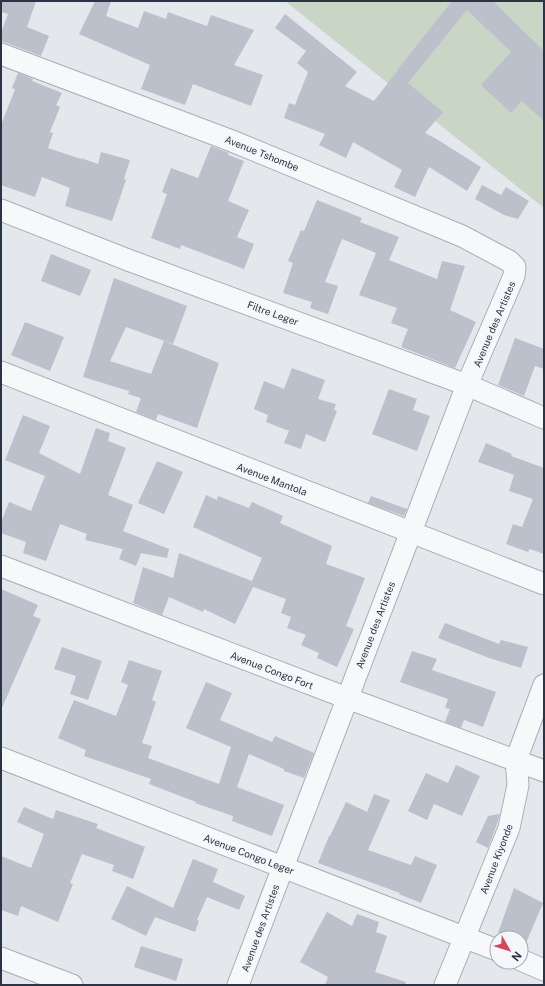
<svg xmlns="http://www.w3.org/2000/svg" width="545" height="986" viewBox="0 0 545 986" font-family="'Public Sans',sans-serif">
  <rect width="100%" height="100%" fill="#e4e7ec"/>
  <path fill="#c9d6c5" d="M285 1H544V208Z"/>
  <path fill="#bbc0ca" d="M1 1H36L27 27 49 36 41 56 1 41V33L8 14 1 12Z
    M95 1H111L106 16 138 28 144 11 166 19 168 12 207 26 211 15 254 30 234 65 263 75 251 106 193 84 185 105 141 89 150 65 79 34Z
    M452 1H493L544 51V121L522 101 511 113 481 85 511 52 467 10 408 83 443 112 425 133 435 138 481 167 467 191 429 167 415 197 394 187 402 170 353 142 346 158 319 145 325 134 284 118 289 103 295 105 308 72 297 63 306 51 275 28 285 14 357 72 345 86 374 101 398 70H397Z
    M18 73 33 79 32 81 62 93 56 105 60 107 50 132 53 133 48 148 81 159V158L98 164 101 152 130 160 124 179 126 180 112 221 65 206 70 188 42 177 35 197 1 185V125L15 89 12 88Z
    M211 146 229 153 228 155 244 161 228 201 249 210 237 237 254 244 244 269 181 245 180 249 151 238 167 194 162 192 171 168 198 178Z
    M482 185 501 195 506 187 529 201 518 219 504 215 475 199Z
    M317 200 362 218 360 222 399 237 389 260 437 279 442 261 465 266 450 310 476 322 455 368 401 347 408 329 391 323 397 308 359 295 376 253 342 239 325 282 338 286 328 314 310 308 312 302 283 293 293 263 288 261 301 230 304 231Z
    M51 254 91 270 80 296 41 281Z
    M114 278 187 306 173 344 126 327 110 361 151 374 164 341 219 363 197 428 158 414 156 420 136 412 141 398 128 394 129 391 83 377Z
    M25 322 64 337 50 371 11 355Z
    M515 338 544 349V369L535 366 524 396 498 385Z
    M292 368 325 380 318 399 336 404 334 410 337 411 325 442 306 434 301 449 284 443 289 431 266 422 268 415 254 409 264 381 284 389Z
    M389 389 417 399 413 410 430 416 417 451 372 434Z
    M23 415 50 426 39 453 80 474 96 428 110 433 108 441 126 448 108 495 133 505 123 531 169 549 167 558 141 553 136 566 119 559 123 549 85 540 87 534 60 524 46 561 23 553 26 542 1 533V522L9 502 31 511 45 476 5 460Z
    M486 443 512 454 511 456 544 468V554L530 549 528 552 506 544 513 524 522 527 533 499 509 491 514 475 478 462Z
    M157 461 183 472 164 514 138 503Z
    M206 495 217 500 218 496 249 508 252 502 283 516 280 523 332 546 326 564 365 578 346 626 354 629 337 667 317 658 319 653 301 645 306 635 287 628 291 617 281 613 286 599 253 587 235 624 204 609 203 612 169 597 162 615 133 603 143 567 173 578 179 553 252 581 262 558 193 527Z
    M371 496 407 509 404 516 368 503Z
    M1 589 38 605 33 616 41 619 1 710Z
    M445 623 499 644 501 640 528 647 521 668 489 658 438 638Z
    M62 647 102 661 88 700 70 694 76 676 54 669Z
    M412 651 437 659 432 670 496 692 483 727 464 720 461 728 445 722 450 709 445 708 448 699 400 682Z
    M129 660 162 671 152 700 156 702 142 743 152 746 148 758 219 784 231 747 186 728 206 682 232 693 220 720 272 742 275 736 314 753 304 778 284 771V769L249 754 237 787 284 805 272 836 232 821 233 816 195 803 196 802 149 784 151 779 84 756 86 750 58 738 74 700 116 716 128 685 121 682Z
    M456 765 480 776 462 816 434 804 427 820 408 811 426 773 448 783Z
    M374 794 390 800 368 850 411 865 415 856 437 865 421 903 399 894 400 893 318 863 329 836H330L346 802 367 812Z
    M24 807 53 819 56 810 98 824 96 828 145 847 133 879 112 871 114 865 82 854 70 883 73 884 58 922 21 906 18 916 1 910V856L31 868 44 834 17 822Z
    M500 814 497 824 488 848 476 842 488 816Z
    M193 859 218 869 213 882 245 896 239 910 207 897 197 920 199 921 195 932 155 917 146 936 111 919 127 886 173 908Z
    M514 888 543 903 526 943 521 941V938H513L498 933Z
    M327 912 352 926 357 914 379 922 376 932 387 936 375 972 406 982 405 985H325L328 977 300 962Z
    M141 946 183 959 176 981 134 967Z"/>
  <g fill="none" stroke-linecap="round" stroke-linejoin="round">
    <defs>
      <path id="street" d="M1 54 232 141 462 236 509 261 515 267 514 276 467 385 238 985
        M1 210 128 260 467 385 544 418
        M1 372 544 584
        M1 566 347 698 544 771
        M1 758 497 950
        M1 958 72 985
        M521 960 544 970
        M445 985 509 828 518 785 516 760 544 685"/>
    </defs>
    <use href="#street" stroke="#a9aeb7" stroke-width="23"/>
    <use href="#street" stroke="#f7f8fa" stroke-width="21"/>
  </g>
  <g text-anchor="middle" stroke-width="3" stroke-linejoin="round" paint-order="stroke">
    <g font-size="10" fill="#2b3445" stroke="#f4f6f9">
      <text transform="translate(262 153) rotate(22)" y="4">Avenue Tshombe</text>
      <text transform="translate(273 313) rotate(20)" y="4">Filtre Leger</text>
      <text transform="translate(494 324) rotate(-67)" y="4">Avenue des Artistes</text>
      <text transform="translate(272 479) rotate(21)" y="4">Avenue Mantola</text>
      <text transform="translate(375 625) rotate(-69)" y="4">Avenue des Artistes</text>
      <text transform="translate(272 670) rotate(21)" y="4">Avenue Congo Fort</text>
      <text transform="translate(249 854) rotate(21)" y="4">Avenue Congo Leger</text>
      <text transform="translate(496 859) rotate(-69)" y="4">Avenue Kiyonde</text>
      <text transform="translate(260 928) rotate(-70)" y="4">Avenue des Artistes</text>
    </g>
  </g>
  <rect width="545" height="986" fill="none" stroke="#2b3445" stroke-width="4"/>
  <g transform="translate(509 950) rotate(129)"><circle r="19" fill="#f4f6f9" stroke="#a4a8b1"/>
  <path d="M0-3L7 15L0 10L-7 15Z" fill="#d1495b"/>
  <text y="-6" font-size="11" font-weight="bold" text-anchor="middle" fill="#2b3445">N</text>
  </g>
</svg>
